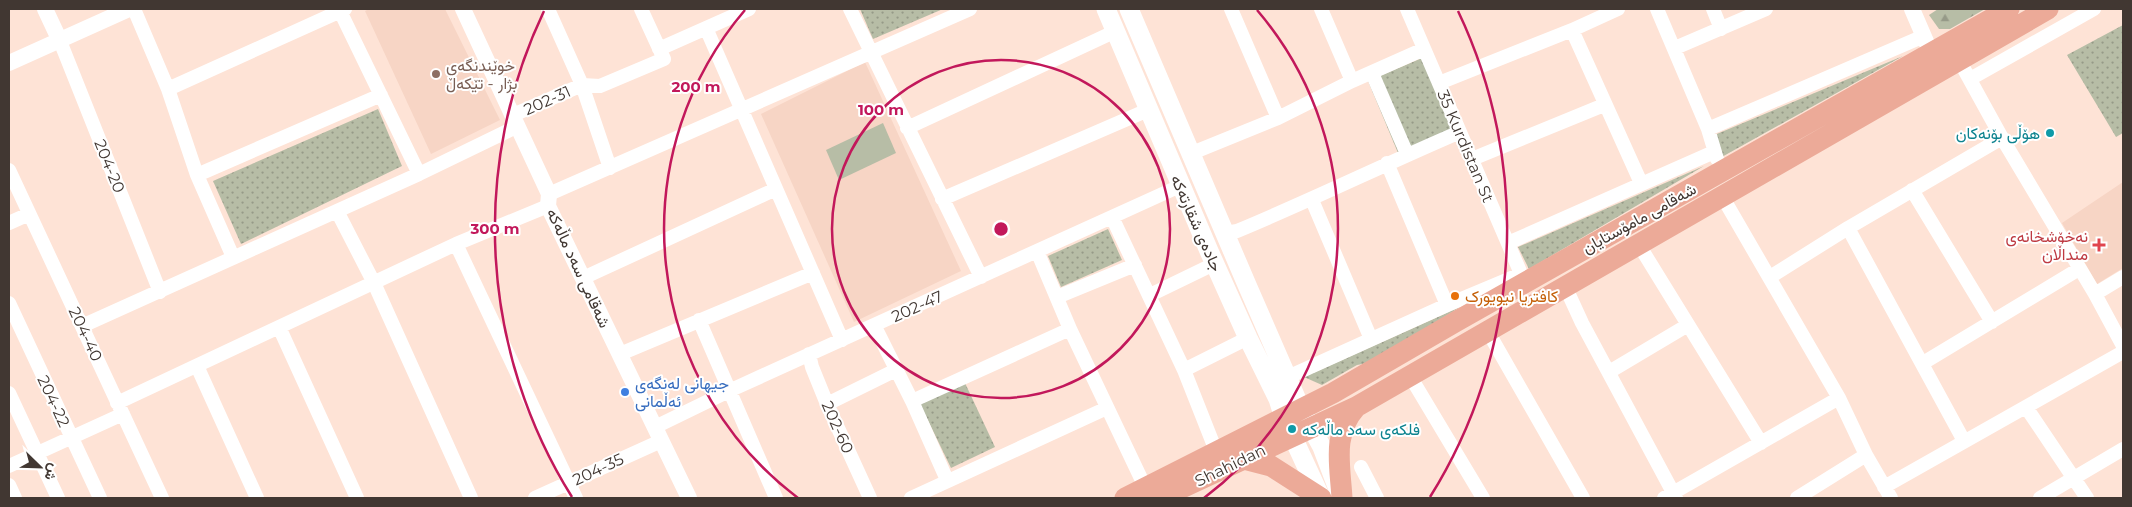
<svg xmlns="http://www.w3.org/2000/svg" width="2132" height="507" viewBox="0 0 2132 507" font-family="Montserrat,Vazirmatn,sans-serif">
  <defs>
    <pattern id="forest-firs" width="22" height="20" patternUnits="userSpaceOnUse" patternTransform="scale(1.25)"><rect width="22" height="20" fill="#b7bda6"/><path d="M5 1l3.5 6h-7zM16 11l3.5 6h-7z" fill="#969a88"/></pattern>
    <pattern id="park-dots" width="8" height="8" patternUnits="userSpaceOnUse" patternTransform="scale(1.25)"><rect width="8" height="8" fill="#b7bda6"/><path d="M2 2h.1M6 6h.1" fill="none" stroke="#969a88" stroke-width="1.8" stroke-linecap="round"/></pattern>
  </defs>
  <rect width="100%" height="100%" fill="#fee3d6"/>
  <path fill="#f7d5c5" d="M369 9H445L500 120 431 154 365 11Z
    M865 62 961 271 854 322 761 114Z
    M2123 182V268L2097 284 2062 223Z"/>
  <path fill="#b7bda6" d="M883 123 896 153 839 180 826 150Z"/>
  <path fill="url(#forest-firs)" d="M1938 9H1985L1950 29H1939L1929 15Z"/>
  <path fill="url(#park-dots)" d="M860 9H943L873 39Z
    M2123 25V133L2116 137 2067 55Z
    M1903 56 1720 158 1712 136Z
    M1422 58 1452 129 1398 153 1368 81Z
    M378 109 402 166 241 244 213 181Z
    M1704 166 1529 269 1518 247Z
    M1108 229 1122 260 1061 287 1048 256Z
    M1460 307 1374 362 1357 365 1322 385 1304 377Z
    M965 383 995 447 951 468 920 404Z"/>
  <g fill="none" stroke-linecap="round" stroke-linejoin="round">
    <path stroke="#fff" stroke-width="14" d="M134 9 168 89 197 175 233 257
      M548 9 582 85 610 168
      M850 9 981 277
      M1231 9 1278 118
      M1321 9 1352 81
      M1407 9 1525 283
      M1657 9 1708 129 1717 159
      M1713 9 1721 29
      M340 11 419 174
      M706 28 842 340
      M1572 30 1641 183
      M60 41 160 292
      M1675 48 1766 9
      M659 49 749 9
      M1959 60 2002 138 2095 294 2123 346
      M1372 73 1407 154
      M1970 79 2094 9
      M1439 83 1572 30 1618 9
      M168 89 345 9
      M513 115 582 85 600 86 664 59 641 9
      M907 128 1116 31
      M1708 129 1924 36
      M1192 153 1278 118 1352 81 1424 49
      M1472 159 1604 105
      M1387 163 1447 305
      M9 170 162 498
      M197 175 381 95
      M1912 190 1992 322
      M549 194 970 9
      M1722 196 1839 398 1866 455 1891 498
      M942 199 1148 110
      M1312 200 1371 339
      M337 211 374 283 471 498
      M1112 217 1184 370 1216 451
      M9 223 29 214
      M1848 228 1964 441
      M1225 233 1237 231C1312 200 1385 164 1460 132
      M1508 243 1714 152
      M456 244 576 498
      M1639 245 1761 443
      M1037 251 1070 329 1146 489
      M1770 277 1848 228 2002 138
      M583 278 776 189
      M1565 286 1582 323 1676 498
      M2095 294 2123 277
      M1150 295 1214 264
      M1057 297 1135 265
      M9 303 100 498
      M699 320 776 498
      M874 325 912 401 947 480
      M82 326 419 174 518 126
      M279 327 357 498
      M1487 330 1583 498
      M620 354 813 273
      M809 354 812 367 827 404 870 498
      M1923 363 2079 269
      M197 366 257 498
      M1184 370 1248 338
      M1609 372 1688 325
      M1410 376 1483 498
      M1288 377 1447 305 1521 274
      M9 393 58 498
      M912 401 1070 329
      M117 403 456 244 548 206
      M827 404 896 370
      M2026 407 2087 498
      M655 427 731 390 1180 186
      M9 466 123 414
      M1361 467 1377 498
      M9 485 15 498
      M1884 487 2123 352
      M535 498 661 441
      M911 498 1107 408
      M1664 498 1839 398
      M1797 498 1866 455
      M2040 498 2123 449"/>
    <path stroke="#fff" stroke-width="16" d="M45 9 60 41
      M463 9 549 194 548 206 689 498
      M1912 9 1931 53
      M9 63 129 9"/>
    <path stroke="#fff" stroke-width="19" d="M1106 9 1209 251 1248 338 1278 399 1284 418 1321 498
      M1129 9 1247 285 1301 409 1322 447 1338 489"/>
    <path stroke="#ecaa98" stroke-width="21" d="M1244 459 1271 466 1321 498
      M1125 498 1333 393 1457 321 2009 9
      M1160 498 1356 407 2048 9
      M1342 498C1340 464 1332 434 1356 407"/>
  </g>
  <g fill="none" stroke="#c2185b" stroke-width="2.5">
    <circle cx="1001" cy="229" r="169"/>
    <path d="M798 498A337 337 0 0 1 745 10M1257 10A337 337 0 0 1 1204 498"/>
    <path d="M572 497A506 506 0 0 1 544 11M1458 11A506 506 0 0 1 1430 497"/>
  </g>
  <circle fill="#8d6e63" stroke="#fff" stroke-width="2" cx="436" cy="74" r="5"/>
  <g fill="#0f9aa8" stroke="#fff" stroke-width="2">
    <circle cx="2050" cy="133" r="5"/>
    <circle cx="1292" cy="429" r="5"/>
  </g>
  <path fill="#e0444e" stroke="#fff" stroke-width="2" d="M2096.5 237.5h5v5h5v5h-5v5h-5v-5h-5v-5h5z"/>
  <circle fill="#e8710a" stroke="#fff" stroke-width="2" cx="1455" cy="296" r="5"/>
  <circle fill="#3f7fe0" stroke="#fff" stroke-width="2" cx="625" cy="392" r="5"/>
  <g text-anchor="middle" stroke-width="4" stroke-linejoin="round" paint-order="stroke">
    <g font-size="16" fill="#785e54" stroke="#fff" text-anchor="start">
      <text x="446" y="71">خوێندنگەی<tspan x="446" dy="18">بژار - تێکەڵ</tspan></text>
    </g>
    <g font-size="16" fill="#413732" stroke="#fff">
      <text transform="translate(547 100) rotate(-24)" y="6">202-31</text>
      <text transform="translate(1466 146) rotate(67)" y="6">35 Kurdistan St</text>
      <text transform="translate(110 166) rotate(68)" y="6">204-20</text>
      <text transform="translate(1639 218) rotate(-29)" y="6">شەقامی مامۆستایان</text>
      <text transform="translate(1197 223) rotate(66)" y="6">جادەی شقارتەکە</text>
      <text transform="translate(579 268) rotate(65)" y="6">شەقامی سەد ماڵەکە</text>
      <text transform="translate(917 306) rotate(-24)" y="6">202-47</text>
      <text transform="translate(86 334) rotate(65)" y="6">204-40</text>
      <text transform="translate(54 401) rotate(65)" y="6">204-22</text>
      <text transform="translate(838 427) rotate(66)" y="6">202-60</text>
      <text transform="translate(1230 465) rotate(-26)" y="6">Shahidan</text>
      <text transform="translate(598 469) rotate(-25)" y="6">204-35</text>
    </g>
    <g font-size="16" fill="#0d838f" stroke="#fff" text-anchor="end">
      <text x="2040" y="139">هۆڵی بۆنەکان</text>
      <text x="1302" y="435" text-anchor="start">فلکەی سەد ماڵەکە</text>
    </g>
    <g font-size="16" fill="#be3a42" stroke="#fff" text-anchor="end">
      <text x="2088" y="242">نەخۆشخانەی<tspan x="2088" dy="18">منداڵان</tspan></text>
    </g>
    <g font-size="16" fill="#c56008" stroke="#fff" text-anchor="start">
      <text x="1465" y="302">کافتریا نیویورک</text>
    </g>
    <g font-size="16" fill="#366cbe" stroke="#fff" text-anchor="start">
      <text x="635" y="389">جیهانی لەنگەی<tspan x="635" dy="18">ئەڵمانی</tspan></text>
    </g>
  </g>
  <circle cx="1001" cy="229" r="8" fill="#c2185b" stroke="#fff" stroke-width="2.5"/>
  <g font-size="15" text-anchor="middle" font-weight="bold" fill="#c2185b" stroke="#fff" stroke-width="4" stroke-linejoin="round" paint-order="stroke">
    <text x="696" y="92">200 m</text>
    <text x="881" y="115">100 m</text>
    <text x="495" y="234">300 m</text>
  </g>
  <rect width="2132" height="507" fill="none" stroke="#413732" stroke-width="20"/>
  <g transform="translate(40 467) rotate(113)" stroke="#ffffff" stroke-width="4" paint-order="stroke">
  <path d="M0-4L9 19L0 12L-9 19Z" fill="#413732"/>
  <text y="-8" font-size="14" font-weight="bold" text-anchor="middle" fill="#413732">ش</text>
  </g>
</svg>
